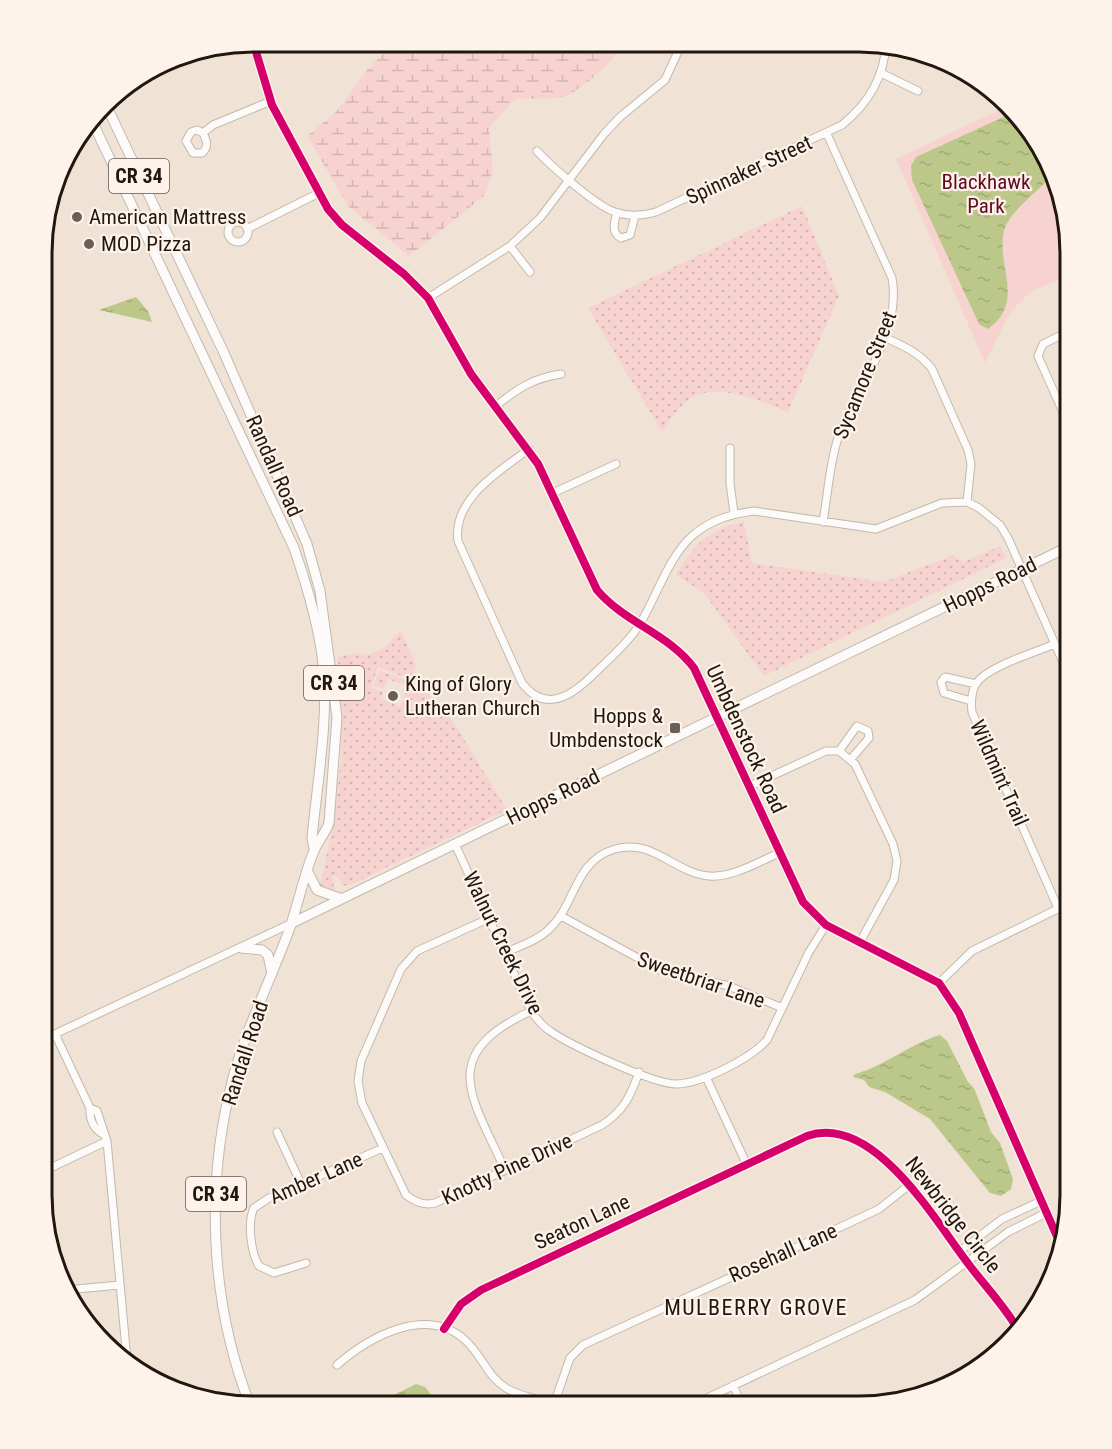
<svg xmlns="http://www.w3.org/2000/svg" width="1112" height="1449" viewBox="0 0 1112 1449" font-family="'Roboto Condensed',sans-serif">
  <defs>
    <pattern id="grass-dots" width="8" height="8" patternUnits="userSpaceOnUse" patternTransform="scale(1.5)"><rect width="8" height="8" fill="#f7d3cf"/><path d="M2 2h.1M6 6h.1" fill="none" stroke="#d3b4b1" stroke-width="1.8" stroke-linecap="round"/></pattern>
    <pattern id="wetland-marsh" width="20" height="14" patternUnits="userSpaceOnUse" patternTransform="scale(1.5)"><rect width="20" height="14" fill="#f7d3cf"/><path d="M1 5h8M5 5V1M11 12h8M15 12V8" fill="none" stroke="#d3b4b1"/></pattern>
    <pattern id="water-ripples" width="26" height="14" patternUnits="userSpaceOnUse" patternTransform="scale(1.5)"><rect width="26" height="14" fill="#bcc88a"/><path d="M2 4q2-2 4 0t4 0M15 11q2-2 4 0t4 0" fill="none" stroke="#a1ab76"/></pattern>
  </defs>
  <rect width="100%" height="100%" fill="#f0e3d6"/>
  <path fill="url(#grass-dots)" d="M802 206 839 296 788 412C760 401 716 380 688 400 681 405 667 424 662 432L588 308Z
    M744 522 752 563 884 582 953 555 963 562 1001 546 1006 558 764 676 704 593 676 575C692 546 710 528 744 522Z
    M401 630 416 665 412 680 378 667 371 687 383 692 381 699 400 706 407 690 414 686 418 691 429 694 437 712 451 718 507 810 350 885 342 886 340 878 333 875 334 891 328 893 320 886 334 821 341 757 338 657 356 653 366 656 386 647Z
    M379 670 412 683 404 685 388 679 384 689 374 685Z"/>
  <path fill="url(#wetland-marsh)" d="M395 42 622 43C617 59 583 88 568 95 553 101 531 98 515 99L489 128 493 170 485 195 409 256 348 206 307 136 336 112 367 70Z"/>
  <path fill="#f7d3cf" d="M1005 107 1048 160 1070 254V275L1030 292 1009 314 985 363 896 159Z"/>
  <path fill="url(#water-ripples)" d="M1010 114C1021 127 1052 157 1050 174 1048 186 1010 208 1004 231 996 267 1026 301 988 329L979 324 973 311 912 180 911 166 916 157Z
    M136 297 148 311 152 322 99 310Z
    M940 1035 947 1041 968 1082 974 1088 991 1132 1000 1143 1013 1179 1011 1189 1001 1196 990 1193 930 1119 885 1092 869 1087 864 1080 853 1077 855 1074C885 1066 909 1044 940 1035Z
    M416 1384 425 1387 440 1406H395L392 1396Z"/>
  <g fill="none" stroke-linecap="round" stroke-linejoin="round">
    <defs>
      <path id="minor" d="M253 42 272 105 328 209 342 225 404 274 428 298 471 374 538 464 597 590C625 623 669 634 694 668L803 902 826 925 939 983 959 1013 1059 1241
        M881 73 918 91
        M203 133C207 141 209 147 202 153H193L186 141 191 132 197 130 203 133 213 125 271 101
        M537 151C551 166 596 206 615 212 629 217 642 216 656 212L842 125C868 104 884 78 886 44
        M617 213C614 222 611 233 621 238L630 235 635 216
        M228 232a10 10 0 1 1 20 0a10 10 0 1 1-20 0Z
        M247 229 319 193
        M510 246 530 272
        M428 298 510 246 540 218 604 134 620 117 665 80 682 43
        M884 337C903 346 919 352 932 369L968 450 971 464 967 502
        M496 406C517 389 533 378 561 374
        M1070 428 1038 356 1043 344 1070 331
        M730 448V483L734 513
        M529 449C500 471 452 499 458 541L522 683C549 718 578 690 601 667 614 655 628 642 638 627 656 599 667 559 692 536 710 520 731 514 754 511L876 529 942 503 967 502 979 508 1000 525 1008 538 1070 678
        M553 493 616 464
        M823 522C828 492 830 460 840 432 859 384 902 332 892 278L827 134
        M1055 644C1036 652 986 667 976 684 971 692 971 703 972 712L1058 908
        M971 701 944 693 941 682 945 677 976 684
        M839 751 857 726 868 731 869 738 850 760
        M750 786 826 751H839L855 764 893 844 897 861 894 880 860 942
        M455 844 531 1011C536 1018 542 1026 550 1031 570 1045 655 1085 677 1084 702 1083 750 1059 767 1040L809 952 826 925
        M561 916 660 970 729 986 780 1007
        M490 918 417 951 401 969 361 1061 358 1081 362 1103 406 1195C415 1202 424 1206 435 1203L602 1125C624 1111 631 1095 639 1072
        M506 952C520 946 536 941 547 931 576 907 573 861 615 849 653 838 674 873 709 876 732 878 758 862 779 853
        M939 983 972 951 1070 903
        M55 1034 90 1108C89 1118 93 1129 103 1134
        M42 1040 292 923
        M706 1077 747 1165
        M90 1108 97 1111 107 1141 127 1360
        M277 1132 301 1184
        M505 1170C471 1095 437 1055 531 1011
        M42 1172 107 1141
        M959 1252 1002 1219 1041 1201
        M306 1263 274 1273 259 1266C251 1253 247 1222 254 1208L269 1198 383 1148
        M65 1290 120 1285
        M444 1329 461 1304 481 1290 807 1136C873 1113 934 1219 967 1262 983 1284 1003 1304 1017 1328
        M337 1365C369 1337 426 1305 465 1340 481 1354 487 1376 506 1388 522 1398 542 1399 558 1406
        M733 1385 743 1407
        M554 1404 570 1358 583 1345 847 1224 879 1209 908 1186
        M688 1407 915 1300 1008 1232 1046 1213"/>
      <path id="major" d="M106 105 224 353 307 544 320 591 337 717 329 823C325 834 318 841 314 851 303 877 298 906 288 933 270 981 246 1029 233 1078 205 1184 210 1303 250 1405
        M92 121 294 548C307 586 319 625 323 664 329 718 317 784 312 838L314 849
        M308 872 317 890 342 899
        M292 923 1070 546
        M241 948 262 950 268 955 272 974"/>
    </defs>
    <use href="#minor" stroke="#c2b8ae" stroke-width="9"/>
    <use href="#major" stroke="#c2b8ae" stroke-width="11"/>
    <use href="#minor" stroke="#fdfbf9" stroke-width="7"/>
    <use href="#major" stroke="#fdfbf9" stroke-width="9"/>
    <defs>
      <path id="cycleway" d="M253 42 272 105 328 209 342 225 404 274 428 298 471 374 538 464 597 590C625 623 669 634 694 668L803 902 826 925 939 983 959 1013 1059 1241
        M444 1329 461 1304 481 1290 807 1136C873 1113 934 1219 967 1262 983 1284 1003 1304 1017 1328"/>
    </defs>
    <use href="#cycleway" stroke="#fdf3ea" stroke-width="11"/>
    <use href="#cycleway" stroke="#d6006c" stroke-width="8"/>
  </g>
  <g fill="#695f55" stroke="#fdf3ea" stroke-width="2">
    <circle cx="77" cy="217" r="6"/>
    <circle cx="89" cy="244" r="6"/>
    <circle cx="393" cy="696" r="6"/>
    <rect x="669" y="722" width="12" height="12" rx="3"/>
  </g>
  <g text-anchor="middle" stroke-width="4.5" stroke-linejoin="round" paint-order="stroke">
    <g fill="#fdf3ea" stroke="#625a51" stroke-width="1.5">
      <rect x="109" y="159" width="60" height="34" rx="4.5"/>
      <rect x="304" y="666" width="60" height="34" rx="4.5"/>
      <rect x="186" y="1177" width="60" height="34" rx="4.5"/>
    </g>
    <g font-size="20" font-weight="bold" fill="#20180f">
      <text x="139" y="183">CR 34</text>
      <text x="334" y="690">CR 34</text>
      <text x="216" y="1201">CR 34</text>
    </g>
    <g font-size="21" fill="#20180f" stroke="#fdf3ea">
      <text transform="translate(749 170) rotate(-25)" y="7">Spinnaker Street</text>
      <text transform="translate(865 375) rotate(-68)" y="7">Sycamore Street</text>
      <text transform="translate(274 466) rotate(66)" y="7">Randall Road</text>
      <text transform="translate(990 585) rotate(-26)" y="7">Hopps Road</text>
      <text transform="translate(746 739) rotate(65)" y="7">Umbdenstock Road</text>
      <text transform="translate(999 773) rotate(66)" y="7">Wildmint Trail</text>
      <text transform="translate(553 797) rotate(-26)" y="7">Hopps Road</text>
      <text transform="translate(503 943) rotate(64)" y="7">Walnut Creek Drive</text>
      <text transform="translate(701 980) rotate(19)" y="7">Sweetbriar Lane</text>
      <text transform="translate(245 1053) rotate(-72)" y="7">Randall Road</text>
      <text transform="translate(507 1169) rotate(-25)" y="7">Knotty Pine Drive</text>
      <text transform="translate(316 1178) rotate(-24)" y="7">Amber Lane</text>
      <text transform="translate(953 1215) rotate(52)" y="7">Newbridge Circle</text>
      <text transform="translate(582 1222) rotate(-25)" y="7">Seaton Lane</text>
      <text transform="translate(783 1253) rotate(-24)" y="7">Rosehall Lane</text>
    </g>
    <g font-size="21" fill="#5f0c21" stroke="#fdf3ea">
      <text x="986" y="189">Blackhawk<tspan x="986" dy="24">Park</tspan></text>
    </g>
    <g font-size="21" fill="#20180f" stroke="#fdf3ea" text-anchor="start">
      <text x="89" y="224">American Mattress</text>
      <text x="101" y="251">MOD Pizza</text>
      <text x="405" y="691">King of Glory<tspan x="405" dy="24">Lutheran Church</tspan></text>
      <text x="663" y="723" text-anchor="end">Hopps &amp;<tspan x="663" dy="24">Umbdenstock</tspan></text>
    </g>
    <g font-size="22" letter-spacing="1.5" fill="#20180f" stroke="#fdf3ea">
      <text x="756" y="1315">MULBERRY GROVE</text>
    </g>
  </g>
  <path d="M0 0H1112V1449H0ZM253 52H859A201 201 0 0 1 1060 253V1195A201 201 0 0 1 859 1396H253A201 201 0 0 1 52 1195V253A201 201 0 0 1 253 52Z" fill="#fdf3ea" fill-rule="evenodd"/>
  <path fill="none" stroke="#20180f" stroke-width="3" d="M253 52H859A201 201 0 0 1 1060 253V1195A201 201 0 0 1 859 1396H253A201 201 0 0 1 52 1195V253A201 201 0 0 1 253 52Z"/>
</svg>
